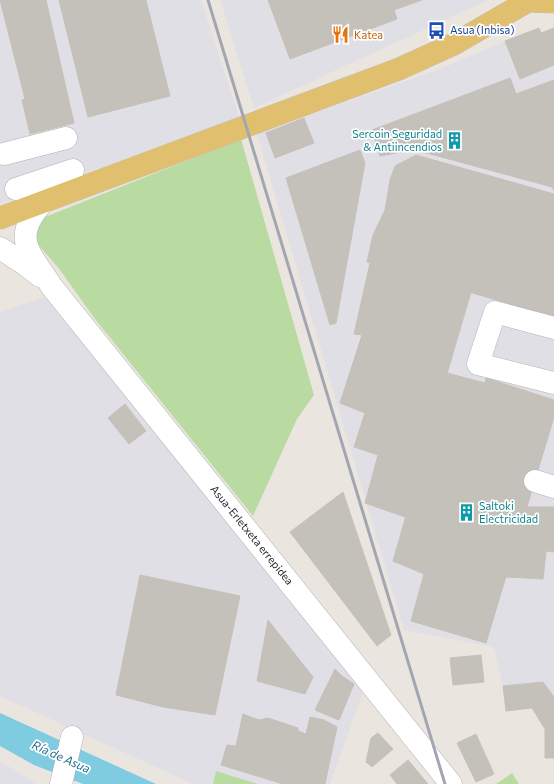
<svg xmlns="http://www.w3.org/2000/svg" width="554" height="784" viewBox="0 0 554 784" font-family="Commissioner,sans-serif">
  <rect width="100%" height="100%" fill="#ebe5df"/>
  <path fill="#e0dfe5" d="M0 0H201L239 117 0 204Z
    M220 0H488L254 108Z
    M505 41 520 79 554 65V697L543 682 503 686 494 647 404 630 257 134 450 65Z
    M45 297 146 420 363 692 330 784H258L216 771 213 784H193L0 696V312Z
    M0 761 37 784H0Z"/>
  <path fill="#b9dba2" d="M241 139 314 395 297 419 253 516 95 319 60 270 37 243V228L40 219Z
    M216 771 258 784H213Z
    M512 773 519 784H496Z"/>
  <path fill="#7fcce0" d="M0 713 156 784H83L34 765 0 746Z"/>
  <path fill="#c4c0ba" stroke="#c6c1b9" d="M0 0H46L74 123 30 134 22 100 25 99Z
    M59 0H146L170 96 88 117Z
    M268 0H422L394 10 397 19 290 59Z
    M539 28 541 33 554 28V65L520 79 505 41Z
    M510 78 552 187 419 151H407L380 156 372 130Z
    M554 80V191L516 94Z
    M304 118 314 143 275 158 266 133Z
    M360 150 365 163 336 323 330 325 286 178Z
    M416 155 554 194V317L367 262 373 235 385 210 390 180 395 166Z
    M370 263 471 292 405 517 365 503 378 455 354 447 365 413 340 403 362 335 354 334Z
    M447 373 485 383 486 378 554 400V417L486 643 411 621 424 574 393 561Z
    M125 404 146 431 129 444 108 418Z
    M343 492 391 635 377 646 290 532Z
    M527 507H554V552L546 551 543 579 506 577Z
    M140 575 240 596 215 715 163 707 116 695Z
    M268 620 313 677 305 694 257 681Z
    M481 655 484 682 453 685 450 658Z
    M335 669 342 676 354 684 339 720 315 710Z
    M543 682 554 697V758H545V729L532 708 506 711 503 686Z
    M243 714 259 720 268 718 298 728V731L306 734 310 717 324 720 337 727 325 784H283L221 765 227 745 236 746Z
    M378 733 393 749 372 767 366 762 371 738Z
    M476 734 494 774 476 782 457 743Z
    M408 760 428 784H397L390 775Z"/>
  <g fill="none" stroke-linecap="round" stroke-linejoin="round">
    <defs>
      <path id="minor" d="M4 154 66 138
        M16 189 73 170
        M43 202C10 239 30 252 52 287L451 784
        M0 248 26 265 40 276
        M554 328 495 312 478 364 554 383
        M535 481 554 487
        M61 784 72 737"/>
      <path id="major" d="M529 1 554 2
        M0 218 399 69 454 44 530 0"/>
    </defs>
    <use href="#minor" stroke="#afb2ba" stroke-width="23"/>
    <use href="#major" stroke="#c4c4c4" stroke-width="23"/>
    <use href="#minor" stroke="#fff" stroke-width="22"/>
    <use href="#major" stroke="#e0bf6f" stroke-width="22"/>
    <path stroke="#a2a6b3" stroke-width="3" d="M208 0 445 784"/>
  </g>
  <defs>
    <symbol id="bus-bare" viewBox="-9 -9 18 18"><path d="M-5-6H5V4H4V6H2V4H-2V6H-4V4H-5ZM-3.5-4V0h7V-4ZM-3.5 1.2v1.5H-2V1.2ZM2 1.2v1.5H3.5V1.2Z" fill="#1a4fb4" stroke="#fff" stroke-width="2.5" paint-order="stroke"/></symbol>
    <symbol id="restaurant-bare" viewBox="-9 -9 18 18"><path d="M-5-6h1v4h1v-4h1v4h1v-4h1v5L-1.5 .5V6h-2V.5L-5-1ZM5-6V6H3V1.5H1.5Q1.5-4 5-6Z" fill="#e8710a" stroke="#fff" stroke-width="2.5" paint-order="stroke"/></symbol>
    <symbol id="building-bare" viewBox="-9 -9 18 18"><path d="M-4-6H4V6H1V3H-1V6H-4ZM-2.5-4.3h1.7v1.8h-1.7ZM.8-4.3h1.7v1.8H.8ZM-2.5-1h1.7V.8h-1.7ZM.8-1h1.7V.8H.8Z" fill="#0f9aa8" stroke="#fff" stroke-width="2.5" paint-order="stroke"/></symbol>
  </defs>
  <g fill-rule="evenodd">
    <use href="#bus-bare" x="424" y="18" width="25" height="25"/>
    <use href="#restaurant-bare" x="328" y="22" width="25" height="25"/>
    <use href="#building-bare" x="442" y="128" width="25" height="25"/>
    <use href="#building-bare" x="454" y="500" width="25" height="25"/>
  </g>
  <g text-anchor="middle" stroke-width="3.5" stroke-linejoin="round" paint-order="stroke">
    <g font-size="11" fill="#164399" stroke="#fff" text-anchor="start">
      <text x="450" y="34">Asua (Inbisa)</text>
    </g>
    <g font-size="11" fill="#c56008" stroke="#fff" text-anchor="start">
      <text x="354" y="39">Katea</text>
    </g>
    <g font-size="11" fill="#0d838f" stroke="#fff" text-anchor="end">
      <text x="442" y="138">Sercoin Seguridad<tspan x="442" dy="13">&amp; Antiincendios</tspan></text>
      <text x="479" y="510" text-anchor="start">Saltoki<tspan x="479" dy="13">Electricidad</tspan></text>
    </g>
    <g font-size="11" fill="#2b2b2b" stroke="#fff">
      <text transform="translate(252 535) rotate(51)" y="4">Asua-Erletxeta errepidea</text>
    </g>
    <g font-size="12" font-style="italic" fill="#1e6c8c" stroke="#fff">
      <text transform="translate(61 757) rotate(24)" y="4">Ría de Asua</text>
    </g>
  </g>
</svg>
